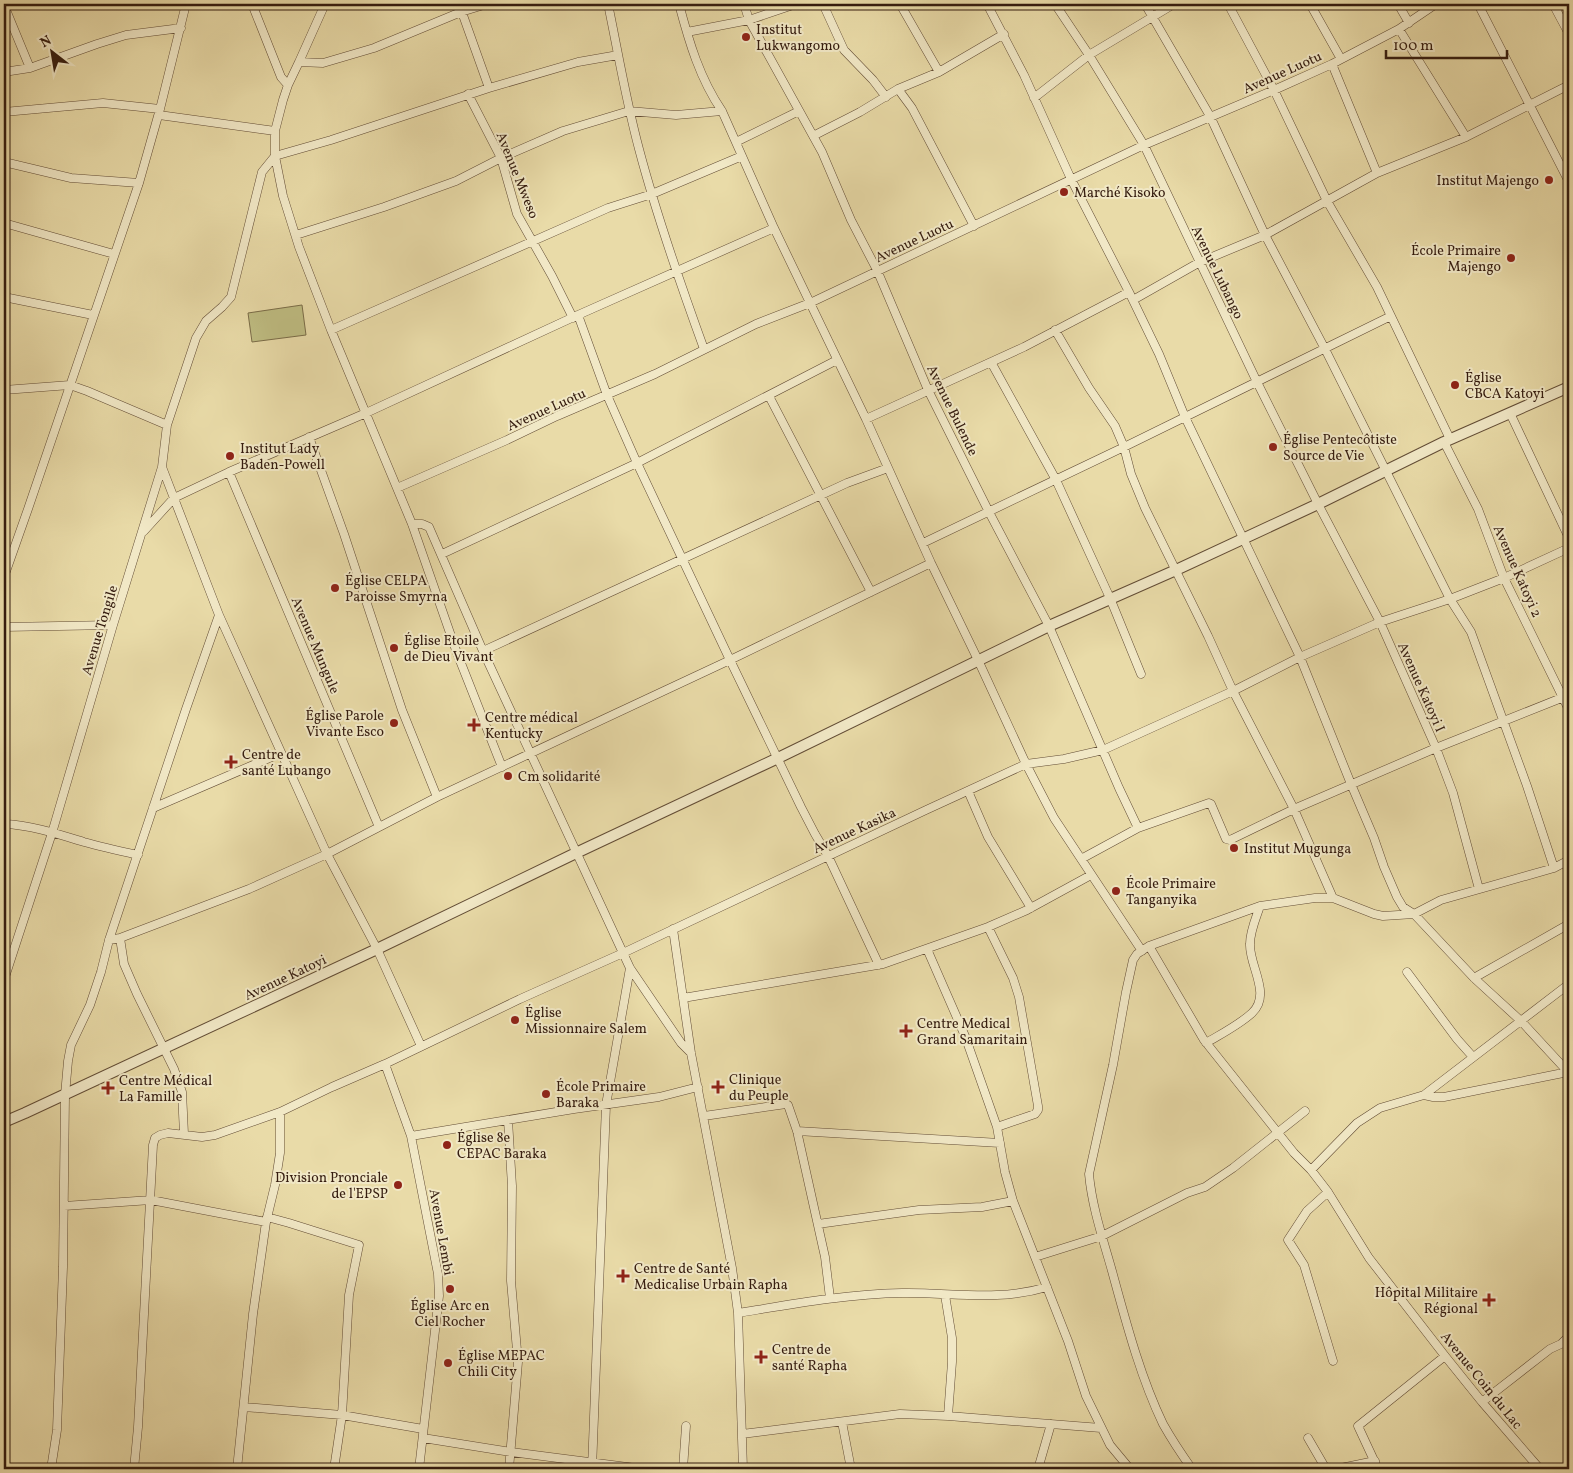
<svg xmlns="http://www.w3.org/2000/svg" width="1573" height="1473" viewBox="0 0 1573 1473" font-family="Vollkorn,serif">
  <rect width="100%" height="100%" fill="#e9dba8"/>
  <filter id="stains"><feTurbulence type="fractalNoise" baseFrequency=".004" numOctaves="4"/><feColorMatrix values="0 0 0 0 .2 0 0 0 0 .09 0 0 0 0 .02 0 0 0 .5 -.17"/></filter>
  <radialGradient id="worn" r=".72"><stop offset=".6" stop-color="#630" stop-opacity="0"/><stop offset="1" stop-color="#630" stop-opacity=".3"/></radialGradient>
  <path fill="#bfbd82" stroke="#7a6c48" d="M302 305 306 335 252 342 248 313Z"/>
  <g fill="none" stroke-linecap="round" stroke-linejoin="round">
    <defs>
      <path id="minor" d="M252 4 281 77 288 85
        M459 4 489 88
        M608 4C618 52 626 101 639 149 657 217 680 283 704 349
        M679 4C689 42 700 79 722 111L774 228 866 419 931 563 978 660 1026 764 1054 818 1142 951
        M744 4 749 20 822 152 851 220 877 270 928 390 989 512 1049 626 1119 788 1138 828
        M823 4 844 50 873 80 886 97
        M900 4 939 72
        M987 4 1024 75 1071 179 1129 292 1159 354 1185 417 1300 657 1351 784 1374 838 1384 867 1397 897 1403 907 1414 914 1474 978 1521 1021 1569 1073
        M1055 4 1089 55 1144 145 1257 382 1318 504 1380 622 1436 748 1453 793 1479 889
        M1145 4 1210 116 1265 235 1325 349 1450 599 1471 632 1527 786 1554 868
        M1228 4 1274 90 1327 201 1377 287 1450 439
        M1310 4 1341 59
        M1398 4 1409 23
        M1478 4 1569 182
        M1553 4 1569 34
        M4 5 30 68
        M1399 29 1466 137
        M687 32 749 20 796 4
        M299 62 323 63 374 48 461 12 487 4
        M1332 64 1377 173
        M4 72 30 68 97 44 126 35 181 28
        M898 89 912 108 974 226
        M468 94 501 158 517 214 552 276 573 318
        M1034 98 1089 55 1174 4
        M4 112 103 103 160 109
        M159 115 275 131
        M813 136 860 112 898 89 939 72 1004 34
        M736 142 799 111
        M4 162 71 178 139 183
        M4 223 114 254
        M296 235 384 207 456 181 501 158 563 131 629 111 676 115 722 111
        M4 297 93 315
        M1133 300 1200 262 1265 235 1377 173 1466 137 1569 85
        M578 315 607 395 637 463 730 660 801 807 815 834 828 856 879 965
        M331 330 608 208 652 194 742 156
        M1055 330 1089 388 1115 426 1124 447 1131 474 1145 508 1208 636 1233 691 1294 809 1333 898
        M991 362 1056 480 1110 598 1141 674
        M4 390 70 385 87 391 167 425
        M769 396 871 592
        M1510 413 1569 538
        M866 419 1024 347 1129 292
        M309 437 344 534 402 710 437 797
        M1444 442 1478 509 1504 578 1569 710
        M162 467 219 615 327 854 377 949 421 1046
        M229 472 379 827
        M397 488 507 440 557 416 655 374 756 324 810 303 1144 145 1274 90 1332 64 1399 29 1436 4
        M412 524H422L429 527 483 651 630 968 681 1043 691 1053
        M144 531 174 498 229 472 366 413 578 315 774 228
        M923 543 1124 447 1391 316
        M442 554 637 463 837 360
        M4 577 28 509 139 183 160 109 186 4
        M4 627 113 625
        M483 651 847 483 888 468
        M502 767 457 653 412 524 331 330 299 247 283 196 275 156 331 140 489 88 578 62 618 55
        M968 791 988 837 1031 908
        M153 808 281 753
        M4 824C31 825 58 834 84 842 102 847 120 851 138 855
        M1081 859 1138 828 1209 803 1211 804 1226 839 1230 840 1294 809 1436 748 1569 695
        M988 927 1013 978 1019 997 1038 1106V1110L1035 1114 997 1127
        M673 929 691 1053 732 1268 738 1313 743 1469
        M120 938 124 964 137 994 174 1069 182 1092 184 1134
        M109 940 120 938 249 889 327 854 437 797 730 660 931 563
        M1149 946 1204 1040 1294 1153 1311 1170 1328 1192 1369 1258 1445 1356 1482 1402 1540 1469
        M927 949 965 1036 997 1127 1005 1172 1013 1201 1068 1341 1086 1396 1110 1445 1130 1469
        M1407 972 1457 1039 1473 1057
        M1474 978 1569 924
        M4 980 52 833 113 625 162 467 167 425 196 338 206 321 222 307 231 297 262 172 275 156V131L283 100 288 85 299 62 325 4
        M683 998 883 964 988 927 1027 910 1091 875
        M1206 1043C1221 1034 1239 1025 1252 1013 1272 994 1249 966 1250 944 1250 931 1256 918 1260 906
        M385 1064 411 1136 438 1274 439 1296 419 1469
        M1424 1095 1433 1097H1444L1568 1072
        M704 1116 786 1104 788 1105 797 1131 825 1257 830 1298
        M508 1120 512 1186 511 1281 518 1362 509 1469
        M797 1131 1000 1143
        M411 1136 574 1109 659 1097 698 1087
        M1311 1170 1357 1123 1380 1108 1424 1095 1569 984
        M1328 1192 1307 1211 1288 1240 1304 1265 1333 1361
        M64 1206 151 1200 266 1222
        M267 1217 289 1223 359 1245 349 1295 342 1415 334 1469
        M818 1224 919 1210 982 1207 1013 1201
        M1035 1257 1102 1236 1187 1193 1205 1187 1233 1168 1305 1111
        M945 1295 952 1338V1362L948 1416
        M738 1313C793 1304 847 1294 902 1293 951 1292 998 1302 1047 1287
        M1482 1402 1550 1349 1561 1344 1569 1336
        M244 1407 342 1415 423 1429
        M842 1422 851 1469
        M742 1434 900 1414 948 1416 1101 1428
        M423 1438 511 1452 643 1469
        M1308 1438 1326 1469
        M51 1469 57 1430 63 1267 65 1095 68 1061 71 1045 90 1005 101 972 109 940 186 709 219 615
        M134 1469 138 1427 153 1145 155 1138 160 1135 168 1133 202 1137 215 1135 280 1112 332 1087 385 1064 520 999 623 953 926 810 1026 764 1064 759 1103 750 1233 691 1300 657 1380 622 1450 599 1504 578 1569 548
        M237 1469 253 1314 266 1222 275 1185 280 1153V1112
        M592 1469 606 1105 630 968
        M683 1469 686 1426
        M1038 1469 1051 1424
        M1192 1469C1182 1455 1172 1440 1163 1424 1140 1376 1126 1322 1112 1271 1103 1239 1092 1207 1089 1174L1113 1065 1126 992 1133 960 1137 954 1149 946 1260 906 1315 898H1333L1374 914 1383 916 1414 914 1441 900 1554 868 1569 860
        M1336 1469 1375 1461
        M1378 1469 1358 1426 1445 1356"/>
      <path id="tertiary" d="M4 1122 25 1113 377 949 576 853 778 758 1049 626 1176 570 1318 504 1444 442 1569 387"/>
    </defs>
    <use href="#minor" stroke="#624c35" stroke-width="9"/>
    <use href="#tertiary" stroke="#624c35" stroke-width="12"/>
    <use href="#minor" stroke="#f1e8c6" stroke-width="8"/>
    <use href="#tertiary" stroke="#f1e8c6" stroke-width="10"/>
  </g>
  <g fill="#8f2418" stroke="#f1e8c6" stroke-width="2">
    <circle cx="746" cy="37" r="5"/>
    <circle cx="1549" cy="180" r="5"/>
    <circle cx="1064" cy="192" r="5"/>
    <circle cx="1511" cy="258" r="5"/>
    <circle cx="1455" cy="385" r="5"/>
    <circle cx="1273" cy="447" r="5"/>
    <circle cx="230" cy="456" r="5"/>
    <circle cx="335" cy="588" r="5"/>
    <circle cx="394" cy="648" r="5"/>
    <circle cx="394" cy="723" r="5"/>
    <path d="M471.5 717.5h5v5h5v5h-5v5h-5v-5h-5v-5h5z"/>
    <path d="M228.5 754.5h5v5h5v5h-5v5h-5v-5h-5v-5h5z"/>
    <circle cx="508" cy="776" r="5"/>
    <circle cx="1234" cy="848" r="5"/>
    <circle cx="1116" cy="891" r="5"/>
    <circle cx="515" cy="1020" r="5"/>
    <path d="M903.5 1023.5h5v5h5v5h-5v5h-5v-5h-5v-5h5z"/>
    <path d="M715.5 1079.5h5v5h5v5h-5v5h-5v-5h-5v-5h5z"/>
    <path d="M105.5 1080.5h5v5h5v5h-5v5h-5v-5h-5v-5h5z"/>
    <circle cx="546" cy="1094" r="5"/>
    <circle cx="447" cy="1145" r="5"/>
    <circle cx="398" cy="1185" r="5"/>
    <path d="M620.5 1268.5h5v5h5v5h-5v5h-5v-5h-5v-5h5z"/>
    <circle cx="450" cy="1289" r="5"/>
    <path d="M1486.5 1292.5h5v5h5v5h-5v5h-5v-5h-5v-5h5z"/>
    <path d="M758.5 1349.5h5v5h5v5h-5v5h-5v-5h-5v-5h5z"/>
    <circle cx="448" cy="1363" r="5"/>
  </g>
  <g text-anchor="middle" stroke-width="4" stroke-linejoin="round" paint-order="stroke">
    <g font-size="14" fill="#351c0f" stroke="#f1e8c6" text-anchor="start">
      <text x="756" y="34">Institut<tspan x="756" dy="16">Lukwangomo</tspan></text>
      <text x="1539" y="185" text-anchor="end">Institut Majengo</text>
      <text x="1074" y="197">Marché Kisoko</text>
      <text x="1501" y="255" text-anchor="end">École Primaire<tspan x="1501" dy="16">Majengo</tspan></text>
      <text x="1465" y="382">Église<tspan x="1465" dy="16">CBCA Katoyi</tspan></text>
      <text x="1283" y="444">Église Pentecôtiste<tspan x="1283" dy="16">Source de Vie</tspan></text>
      <text x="240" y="453">Institut Lady<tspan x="240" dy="16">Baden-Powell</tspan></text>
      <text x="345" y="585">Église CELPA<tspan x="345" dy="16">Paroisse Smyrna</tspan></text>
      <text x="404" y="645">Église Etoile<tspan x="404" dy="16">de Dieu Vivant</tspan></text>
      <text x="384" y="720" text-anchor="end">Église Parole<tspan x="384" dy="16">Vivante Esco</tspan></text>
      <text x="485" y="722">Centre médical<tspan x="485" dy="16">Kentucky</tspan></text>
      <text x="242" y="759">Centre de<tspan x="242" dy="16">santé Lubango</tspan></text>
      <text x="518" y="781">Cm solidarité</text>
      <text x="1244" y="853">Institut Mugunga</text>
      <text x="1126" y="888">École Primaire<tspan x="1126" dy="16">Tanganyika</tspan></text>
      <text x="525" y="1017">Église<tspan x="525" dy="16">Missionnaire Salem</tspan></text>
      <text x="917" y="1028">Centre Medical<tspan x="917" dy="16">Grand Samaritain</tspan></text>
      <text x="729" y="1084">Clinique<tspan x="729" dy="16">du Peuple</tspan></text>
      <text x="119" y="1085">Centre Médical<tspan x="119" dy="16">La Famille</tspan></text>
      <text x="556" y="1091">École Primaire<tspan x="556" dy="16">Baraka</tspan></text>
      <text x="457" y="1142">Église 8e<tspan x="457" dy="16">CEPAC Baraka</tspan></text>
      <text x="388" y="1182" text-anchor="end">Division Pronciale<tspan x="388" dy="16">de l'EPSP</tspan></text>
      <text x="634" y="1273">Centre de Santé<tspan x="634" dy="16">Medicalise Urbain Rapha</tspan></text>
      <text x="1478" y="1297" text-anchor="end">Hôpital Militaire<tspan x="1478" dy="16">Régional</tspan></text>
      <text x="450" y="1310" text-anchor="middle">Église Arc en<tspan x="450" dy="16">Ciel Rocher</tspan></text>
      <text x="772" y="1354">Centre de<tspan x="772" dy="16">santé Rapha</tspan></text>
      <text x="458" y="1360">Église MEPAC<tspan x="458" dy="16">Chili City</tspan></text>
    </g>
    <g font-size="14" fill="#351c0f" stroke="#f1e8c6">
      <text transform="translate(1282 72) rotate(-24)" y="5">Avenue Luotu</text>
      <text transform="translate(518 175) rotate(68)" y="5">Avenue Mweso</text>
      <text transform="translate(914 240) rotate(-25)" y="5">Avenue Luotu</text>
      <text transform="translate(1218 272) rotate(64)" y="5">Avenue Lubango</text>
      <text transform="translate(546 409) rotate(-24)" y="5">Avenue Luotu</text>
      <text transform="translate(953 410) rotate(64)" y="5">Avenue Bulende</text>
      <text transform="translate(1518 571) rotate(66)" y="5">Avenue Katoyi 2</text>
      <text transform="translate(99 630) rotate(-73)" y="5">Avenue Tongile</text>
      <text transform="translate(316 645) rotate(67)" y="5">Avenue Mungule</text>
      <text transform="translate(1422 687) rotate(66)" y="5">Avenue Katoyi I</text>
      <text transform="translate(854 830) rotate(-25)" y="5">Avenue Kasika</text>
      <text transform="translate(285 977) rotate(-25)" y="5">Avenue Katoyi</text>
      <text transform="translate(442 1232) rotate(80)" y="5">Avenue Lembi</text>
      <text transform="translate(1482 1380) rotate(51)" y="5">Avenue Coin du Lac</text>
    </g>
  </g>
  <rect width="1573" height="1473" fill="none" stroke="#e9dba8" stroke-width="20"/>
  <rect x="5" y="5" width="1563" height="1463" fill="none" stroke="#351c0f" stroke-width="2.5"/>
  <rect x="10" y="10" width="1553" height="1453" fill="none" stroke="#351c0f"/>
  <g transform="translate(52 52) rotate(329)" stroke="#f1e8c6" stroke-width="4" paint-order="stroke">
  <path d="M0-4L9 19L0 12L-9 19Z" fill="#351c0f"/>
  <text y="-8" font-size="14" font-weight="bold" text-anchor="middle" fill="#351c0f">N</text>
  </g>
  <path d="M1386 50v8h121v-8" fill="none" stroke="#351c0f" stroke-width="2.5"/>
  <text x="1393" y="50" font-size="15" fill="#351c0f" stroke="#f1e8c6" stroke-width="4" paint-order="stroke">100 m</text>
  <rect width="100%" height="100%" filter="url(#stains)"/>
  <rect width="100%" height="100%" fill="url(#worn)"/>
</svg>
